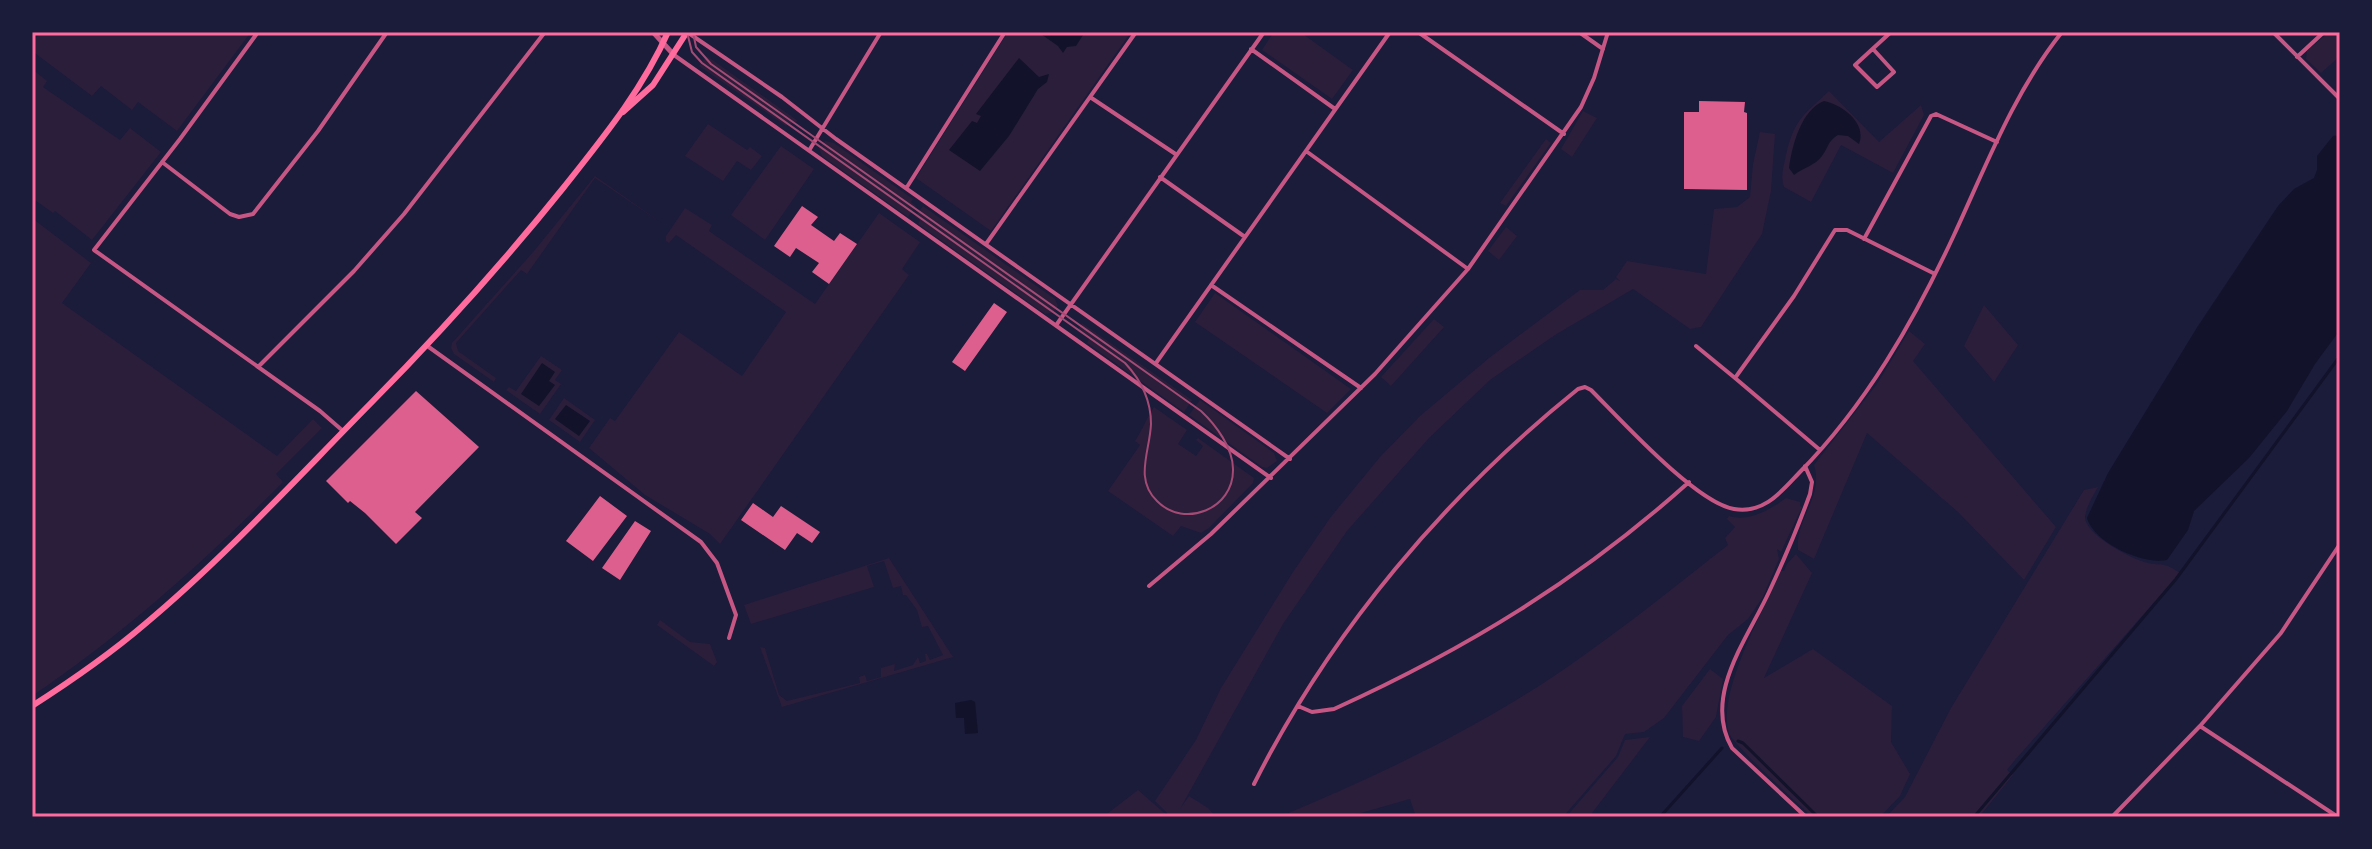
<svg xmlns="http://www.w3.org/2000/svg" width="2372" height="849" viewBox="0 0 2372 849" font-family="Barlow,sans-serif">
  <rect width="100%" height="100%" fill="#1b1b3a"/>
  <path fill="#2a1e3b" d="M41 32H251L177 131 138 102 132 110 101 86 92 96 32 51V43Z
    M1008 32H1131L991 231 916 178Z
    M1274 32H1300L1353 70 1332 99 1262 50Z
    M2329 32H2340V56L2321 73 2306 59 2307 51Z
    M707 56 798 121 786 126 699 66Z
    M32 69 47 81 43 87 120 140 130 128 161 152 92 240 55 211 53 213 32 198Z
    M1829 91 1879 142 1921 105 1924 115 1893 173 1841 145 1811 202 1784 187C1780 175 1784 166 1786 155 1794 119 1804 115 1829 91Z
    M1583 111 1597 118 1572 157 1561 149Z
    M708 124 747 150 750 147 762 156 751 170 737 161 723 181 685 156Z
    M1760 132 1775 134 1771 191 1762 234 1701 327 1690 329 1633 289 1555 335 1490 380 1429 438 1347 531 1283 624 1180 809 1189 796 1208 808 1216 817H1178L1177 815 1171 817 1155 801 1196 740 1221 688 1293 572 1330 518 1380 457 1420 416 1489 358 1580 290H1603L1616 279 1620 281 1616 277 1627 261 1706 274 1714 209 1737 207 1750 197 1753 164Z
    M1546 139 1551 143 1506 206 1500 203Z
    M825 141 834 143 913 199 911 202 916 206 908 217 822 156 819 148Z
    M781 146 814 169 765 240 731 215Z
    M595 176 663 224 595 178 527 274 521 270 456 343 458 351 496 378 494 382 454 354 451 348 452 343 534 251Z
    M923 206 1055 299 1058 306 1052 313 1045 314 918 224 920 220 915 217Z
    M685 208 712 225 709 231 815 304 879 213 920 242 902 269 909 275 720 544 710 534 645 495 589 448 610 418 615 421 679 332 742 376 786 312 676 235 669 243 666 241V236Z
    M32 218 91 263 62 303 277 456 313 419 322 428 276 474 283 482C205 561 124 634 32 696Z
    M1506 227 1517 236 1499 260 1488 251Z
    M1215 293 1351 389 1327 413 1195 322Z
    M1984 305 2018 345 1994 382 1964 346Z
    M1434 319 1444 327 1391 386 1381 377Z
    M1082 323 1192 400 1184 412 1087 343 1089 339 1077 331Z
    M1909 331 1925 344 1913 361 2056 527 2024 580 1958 512 1867 433 1814 559 1798 550C1795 519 1824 497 1814 465L1877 384Z
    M541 356 562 370 555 380 561 384 540 414 506 390 509 387 516 391Z
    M564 398 595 420 580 442 549 420Z
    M1200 400 1274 453 1277 461 1267 468 1262 467 1189 415Z
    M1154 407 1187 430 1178 444 1196 456 1203 446 1196 440 1198 438 1254 478 1253 483 1209 528 1201 533 1181 526 1173 536 1108 491 1140 445 1135 441C1143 429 1146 419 1154 407Z
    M2098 487C2093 496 2086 507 2085 517 2085 534 2128 557 2144 562 2162 567 2161 560 2180 573L2015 760 2007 770 2013 775 1979 817H1886L1905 797 1951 708 2084 490Z
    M1786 498 1800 502V506L1802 507 1781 552 1777 549 1779 559 1763 597 1748 619 1728 635 1664 718 1644 732 1625 734 1616 756 1563 817H1416L1410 799 1347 817H1279C1385 773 1494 721 1587 653 1635 619 1682 581 1728 545L1725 538 1735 527 1727 519 1729 516C1748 522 1768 511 1786 498Z
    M1796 554 1812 573 1764 678 1813 649 1892 706 1891 742 1910 774 1900 796 1880 817H1812C1799 804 1733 745 1729 733 1716 694 1764 609 1781 571H1784L1787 564Z
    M889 558 953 657 782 707 760 647 765 648 779 695 787 701 860 683 859 677 865 675 867 681 881 677V668L895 664 894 671 913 665 918 657 920 663 926 661 925 654H927L930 660 943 655 928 626 922 627 917 610 906 595H903L901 586 893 588 884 561 867 566 874 587 751 624 744 605Z
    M660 620 690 642 710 644 717 662 714 666 657 625Z
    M1710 669 1723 679 1716 717 1699 741 1683 737 1682 706Z
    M1650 737 1589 817H1566L1618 757 1625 740Z
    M1138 790 1169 817H1103Z"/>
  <path fill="#12122b" d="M1038 32H1085L1076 46 1067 47 1063 53 1058 46Z
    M1019 58 1039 77 1049 74 1047 82 1038 89 1009 136 980 171 949 150 972 121 977 123 981 116 976 114Z
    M1824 101C1843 105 1867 123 1859 144L1848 136 1838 135C1827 142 1829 147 1822 156 1816 165 1803 168 1794 175L1789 168C1792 146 1801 110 1824 101Z
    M2340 135V330L2315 364 2287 411 2249 458 2194 511 2188 530 2167 560C2143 565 2094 543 2087 518L2108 473 2198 326 2278 206 2294 189 2314 178 2317 170V156L2333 136Z
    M542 363 555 372 549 381 555 385 539 406 521 394Z
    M566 405 590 421 579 436 555 419Z
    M971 700 975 702 978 733 965 734 964 718H956L955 703Z"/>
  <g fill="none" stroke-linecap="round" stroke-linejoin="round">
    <path stroke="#12122b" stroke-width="3" d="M1738 741 1743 743 1818 817
      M1660 817 1722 748
      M1974 817 2176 579 2340 356"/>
  </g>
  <path fill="#dd5f8e" d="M1699 101 1745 102 1744 112 1747 113V190L1684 189V112H1699Z
    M802 206 818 217 811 225 834 241 840 233 857 244 829 284 812 272 819 263 796 248 790 257 774 246Z
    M994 303 1007 312 965 371 952 362Z
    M416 391 479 447 415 512 422 518 396 544 365 513 350 501 348 503 326 481Z
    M600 496 627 516 593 561 566 541Z
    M753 503 773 517 781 506 820 532 812 543 797 533 785 550 741 520Z
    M635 521 651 531 620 580 602 568Z"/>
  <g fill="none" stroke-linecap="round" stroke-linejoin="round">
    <path stroke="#c65784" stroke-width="2" d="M817 34 819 32"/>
    <path stroke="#c65784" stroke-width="4" d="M258 32 180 139 94 250 320 411 343 431
      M687 32 782 97 836 139 1290 459
      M1418 32 1564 134
      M1579 32 1603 49
      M2273 32 2340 99
      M1251 49 1335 109
      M1873 49 1894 72 1877 87 1855 65 1891 32
      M674 55 1271 478
      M2297 57 2324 32
      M1090 97 1177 155
      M810 149 881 32
      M1306 151 1468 269
      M162 162 230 214 239 217 253 214 318 131 387 32
      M1160 177 1245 237
      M907 187 1005 32
      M1864 239 1931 116 1936 114 1997 142
      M986 244 1136 32
      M1211 285 1361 388
      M1057 324 1264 32
      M426 345 701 542 717 563 736 615 729 638
      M1696 346 1735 378
      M1156 363 1390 32
      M258 367 354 271 404 214 545 32
      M1820 450 1735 378 1794 296 1835 230H1847L1935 274
      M1805 466 1812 482 1810 494C1798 527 1784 560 1769 592 1748 638 1702 696 1732 748L1806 817
      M1149 586 1211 534 1375 374 1468 269 1581 107 1594 78 1608 32
      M1298 706 1312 712 1334 709C1466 649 1581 579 1689 482
      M2200 726 2338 817
      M1254 784C1331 631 1445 496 1578 389L1585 387 1591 390C1620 419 1696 503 1734 509 1764 514 1781 492 1799 473 1866 405 1914 321 1954 235 1986 166 2014 92 2062 32
      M2112 817 2200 726 2281 633 2340 544"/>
    <path stroke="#c65784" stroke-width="5" d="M653 32 674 55"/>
    <path stroke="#ff6b9d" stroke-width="6" d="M623 112 653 85 687 32
      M32 706C71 681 110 654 145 624 225 557 296 479 370 404 438 335 503 263 564 187 602 139 643 89 668 32"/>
    <path stroke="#a44b75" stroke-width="2" d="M687 32 692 52 702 63 1125 363C1141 380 1151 401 1151 424 1150 451 1134 479 1157 501 1184 529 1234 509 1233 469 1233 448 1216 425 1201 411L711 64 696 47 693 32"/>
  </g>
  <rect width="2372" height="849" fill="none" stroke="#1b1b3a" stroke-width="68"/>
  <rect x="34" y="34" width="2304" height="781" fill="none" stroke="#ff6b9d" stroke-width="3"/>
</svg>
